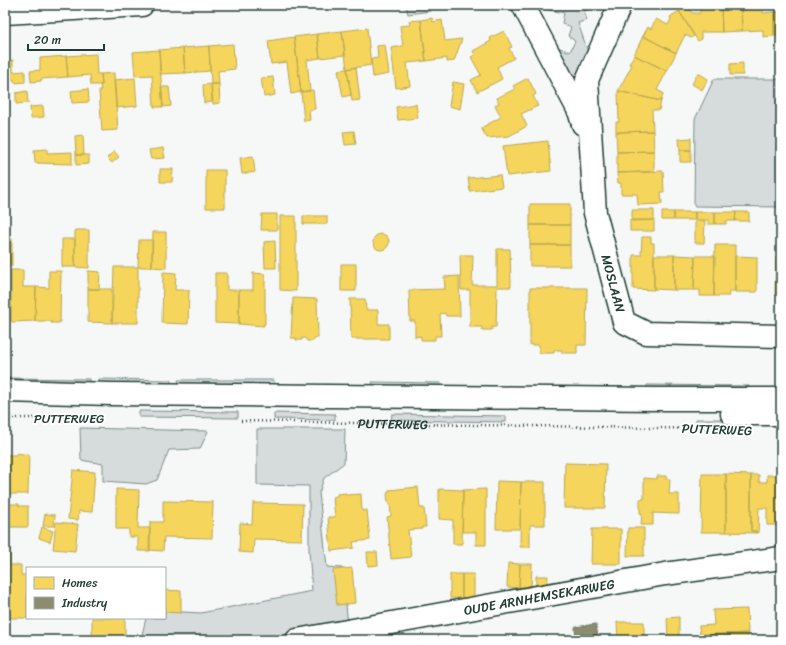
<svg xmlns="http://www.w3.org/2000/svg" width="786" height="645" viewBox="0 0 786 645" font-family="Sriracha,sans-serif">
  <rect width="100%" height="100%" fill="#f6f7f7"/>
  <filter id="ink" filterUnits="userSpaceOnUse"><feTurbulence type="fractalNoise" baseFrequency=".025" numOctaves="2"/><feDisplacementMap in="SourceGraphic" scale="8" xChannelSelector="R" yChannelSelector="G"/><feConvolveMatrix kernelMatrix="1 2 1 2 8 2 1 2 1" color-interpolation-filters="sRGB"/></filter>
  <g filter="url(#ink)">
    <path fill="#d6dcdb" stroke="#7a8c88" d="M406 5H433L431 11 408 14Z
      M538 5H593L594 8 584 11 587 20 578 23 588 52 578 80 571 81 555 46 570 52 575 41 568 36 571 27 562 23 564 13 539 8Z
      M714 79H781V207L694 206 695 119Z
      M5 378 89 379V384H5Z
      M98 379 171 380 170 385 99 384Z
      M178 380H274V386L179 385Z
      M372 382 441 383 440 388H375Z
      M647 385 749 386V392L647 390Z
      M139 411 238 412V418L139 417Z
      M274 413 335 414V420L274 419Z
      M392 414 506 416V422L391 420Z
      M696 419H748L749 424H696Z
      M80 428 208 431 200 449 169 450 157 480 146 484 103 481V464L81 460Z
      M257 429H345L344 463 324 478 319 493 327 567 342 568 348 624 254 640H138L141 639 146 618H165V611L201 613 312 591 309 550V486L257 485Z"/>
    <path fill="#f6d55c" stroke="#b6a750" d="M700 5H721L722 32H701V39L698 41 679 11 688 6 692 13H700Z
      M721 5H741L742 31 722 32Z
      M741 5H762L763 13 774 12V36L763 37V30L742 31Z
      M679 11 694 36 691 38 685 35 676 53 643 36 648 27 651 29 656 19 668 25 671 19 670 17Z
      M774 12H781V36H774Z
      M432 18 433 22 442 20 445 41 462 39 454 61 447 62V58L426 61 421 20Z
      M421 20 426 61 407 63 410 86 396 88 391 48 403 46 400 26 410 25 409 21Z
      M367 28 371 65 347 69 342 31Z
      M342 31 345 55 320 58 317 34Z
      M504 31 512 47 509 48 514 58 497 67 502 79 477 92 471 80 481 75 471 57 475 55 473 51 491 41 490 38Z
      M317 34 320 58 307 60 310 91 301 92 294 37Z
      M643 36 676 53 667 71 634 55Z
      M294 37 301 92 291 94 287 62 271 64 268 41Z
      M233 44 235 69 218 71 219 84H211L209 46Z
      M385 45 389 74 373 77 371 59 378 58 377 46Z
      M209 46 210 71 185 73 183 48Z
      M183 48 185 73 160 74 159 50Z
      M159 50 163 107H154L152 75 135 76 133 52Z
      M96 54 97 74H101L102 85H91L90 75 68 77 66 56Z
      M634 55 667 71 657 90 663 93 661 101 618 91 632 65 629 64Z
      M66 56 68 77 41 79V81L31 82 30 71 40 70V58Z
      M13 60V72L25 71V82L15 83 14 80 5 81V61Z
      M743 63V75H730V64Z
      M356 67 360 100 352 101 347 69Z
      M347 69 351 95 343 97 338 70Z
      M114 73 118 130 102 131 99 91H101L100 85H102L101 74Z
      M698 73 708 79 702 90 692 84Z
      M273 77 275 95 264 97 261 78Z
      M135 78 137 106 116 108 114 80Z
      M528 78 536 94 533 96 538 106 521 114 527 126 509 136 487 138 481 128 501 117 495 105 499 103 497 98 515 89 513 86Z
      M453 82 464 84 460 109 449 106Z
      M211 84 212 102 204 103 203 85Z
      M211 84H219L220 103 213 104Z
      M161 87H169L171 106 163 107Z
      M88 89 89 102 72 103 71 91Z
      M313 90 315 109 309 110 310 120 304 121 301 92Z
      M27 91 28 103 16 104V93Z
      M618 91 661 101 659 110H652L653 131 616 132V122H619Z
      M416 104 418 118 398 120 396 107Z
      M43 106 44 117 31 118 30 107Z
      M354 131 356 144 345 145 343 132Z
      M653 131 654 151 617 152 616 132Z
      M83 135 84 155H76L75 136Z
      M691 138V150H680L679 139Z
      M548 141 551 171 507 176 503 146Z
      M163 148 165 158 151 159 149 150Z
      M47 149V153L72 152V164L35 163 34 150Z
      M680 150H691V162H680Z
      M114 151 119 157 112 163 107 158Z
      M654 151V172L617 173V152Z
      M76 155H89V164L76 165Z
      M253 156 255 172 242 174 240 158Z
      M160 169H173L172 182H160Z
      M206 170H225V208H206Z
      M663 171 664 192H661L662 204 638 205 637 194H621V183H618L617 173Z
      M500 175 502 187 470 191 468 178Z
      M530 204H570V225H530Z
      M632 210H654V220L632 221Z
      M662 212H674V220H662Z
      M674 212H695V220H674Z
      M695 212H715V224H708V220H695Z
      M715 212H736L735 221H726V224H715Z
      M736 212H749V221H735Z
      M262 214H277V230H261Z
      M280 216H296V291L280 290Z
      M303 216H327V224H303Z
      M630 220H654V231H630Z
      M695 221H705L704 243H695Z
      M530 225H570V245H530Z
      M75 230H89V268L75 267Z
      M153 232H166V268L152 267Z
      M373 242a8 8 0 1 1 16 0a8 8 0 1 1-16 0Z
      M642 237H651V243H654V290L633 289V255H641Z
      M5 239H12V266H5Z
      M62 239H75V267H62Z
      M139 240H152V267H138Z
      M275 241 276 268H265L264 242Z
      M530 245H570V266H530Z
      M715 245H735V291H729V296H714Z
      M497 249H510L511 287H497L496 327H492V330H482V327H470V290H461L460 255H473L472 285H497Z
      M654 255H674V290L654 289Z
      M674 255 695 256 694 290H674Z
      M695 256H715L714 296H700V290H694Z
      M735 256 757 257V292H735Z
      M776 257H781V293H775Z
      M341 264H356V291H341Z
      M114 267H138V323H112Z
      M11 270H23V287H36L35 321 12 322 11 321Z
      M49 271H61L60 321 59 323H51V321H35L36 287 49 288Z
      M88 271 100 272 99 289H88Z
      M163 272 176 273 175 290H189L188 324 162 323Z
      M215 273H227V290H239V324L215 323Z
      M253 273 265 274V324H263L264 326 239 324V290H253Z
      M459 276 460 316H446L445 313 440 314 441 336H435V340H421V336L415 337V321H410L409 290 445 289 444 277Z
      M530 288H587L586 345H577V353H562V350H554V353H539V345H530Z
      M88 289H112V323L88 322Z
      M293 298 317 299 318 338H315L313 341H307L305 338H302V340H296V338H291Z
      M350 299H365L366 310H378V324H389V339H351Z
      M17 453 29 455 28 494H5V455H15Z
      M565 463 606 464 605 508H564Z
      M73 470 95 472 92 512 79 511 78 520 68 519Z
      M702 474H726V532H701Z
      M726 474 751 475V531H756V533L726 532Z
      M751 475H759V482H767V475H781V525H767V508H759L758 533H756V531H751Z
      M657 476H666V479H670L669 494H679V514L653 513V525H641L642 513H640V499H644V478L657 479Z
      M497 481 521 482 520 529H496Z
      M521 482H545V525H530V547H520Z
      M418 487 420 508H424L426 527H422V529L408 530 411 557 391 559 387 517 391 516 390 503 388 502 387 495 389 490Z
      M116 489 139 490 138 528H150V551H138V537H129V529H116Z
      M439 489 463 490 462 544H453V520L439 519Z
      M486 489V545H476V532H462L463 490Z
      M346 493V495L361 494 362 511 367 510 370 540 353 542 354 548 331 551 328 517H335L333 497 337 496V494Z
      M163 501 213 502 212 538 164 537 163 551 149 550 150 522H163Z
      M253 503 303 504 302 540 254 539 253 553 239 552 240 523 252 524Z
      M5 504H19V506H28V527H5Z
      M45 514 55 515 54 526H43Z
      M56 522 78 524 75 551 53 549Z
      M42 527 53 531 50 542 39 538Z
      M628 528H644V556H627Z
      M592 529H621V564H591Z
      M5 549H10V565H21V575H27V618H35H8V576L5 575Z
      M367 552H377L378 565 368 566Z
      M508 563 520 564 519 588 507 587Z
      M520 564H532L531 588H519Z
      M352 568 355 603 337 605 333 570Z
      M450 574H462V598H450Z
      M462 574H474V598H462Z
      M536 576H548L547 586 536 587Z
      M165 590 181 591V613L165 612Z
      M747 609 748 633 700 635 699 626 714 625 713 610Z
      M679 617V640H668L667 618Z
      M92 618H125V637H92Z
      M617 622H644V640H618Z
      M748 633V640H700V635Z"/>
    <path fill="#8c8c6e" stroke="#6b745d" d="M596 624 598 637 576 640 575 627Z"/>
    <g fill="none" stroke-linecap="round" stroke-linejoin="round">
      <defs>
        <g id="minor">
          <path d="M523 5 579 111 583 124"/>
          <path id="s2" d="M620 5 587 80 595 213 624 322 646 333 781 336"/>
          <path d="M5 13 142 5"/>
          <path id="s3" d="M297 640 665 574 781 558"/>
        </g>
        <path id="primary" d="M5 391 111 394 659 399H781
          M732 414H781"/>
      </defs>
      <use href="#minor" stroke="#1f3d34" stroke-width="25"/>
      <use href="#primary" stroke="#1f3d34" stroke-width="25"/>
      <g stroke="#1f3d34" stroke-width="2.5" stroke-dasharray="1 3" stroke-linecap="butt">
        <path d="M5 418H46"/>
        <path id="s1" d="M241 421 714 429"/>
      </g>
      <use href="#minor" stroke="#fff" stroke-width="22"/>
      <use href="#primary" stroke="#fff" stroke-width="22"/>
    </g>
  </g>
  <g text-anchor="middle" stroke-width="4" stroke-linejoin="round" paint-order="stroke">
    <g font-size="13" fill="#1f3d34" stroke="#fff">
      <text dy="5" stroke="none"><textPath href="#s2" startOffset="288">MOSLAAN</textPath></text>
      <text x="69" y="423">PUTTERWEG</text>
      <text dy="5" stroke="none"><textPath href="#s1" startOffset="152">PUTTERWEG</textPath></text>
      <text transform="translate(717 429) rotate(2)" y="5">PUTTERWEG</text>
      <text dy="5" stroke="none"><textPath href="#s3" startOffset="246">OUDE ARNHEMSEKARWEG</textPath></text>
    </g>
  </g>
  <rect width="786" height="645" fill="none" stroke="#fff" stroke-width="20"/>
  <rect x="10" y="10" width="766" height="625" fill="none" stroke="#1f3d34" stroke-width="1.5" filter="url(#ink)"/>
  <rect x="26" y="567" width="140" height="52" fill="#ffffff" stroke="#a5b1ae"/>
  <rect x="34" y="577" width="20" height="12" fill="#f6d55c" stroke="#a5b1ae"/>
  <text x="62" y="587" font-size="12" fill="#1f3d34">Homes</text>
  <rect x="34" y="597" width="20" height="12" fill="#8c8c6e" stroke="#a5b1ae"/>
  <text x="62" y="607" font-size="12" fill="#1f3d34">Industry</text>
  <path d="M28 44v6h76v-6" fill="none" stroke="#1f3d34" stroke-width="2"/>
  <text x="34" y="44" font-size="12" fill="#1f3d34" stroke="#ffffff" stroke-width="3" paint-order="stroke">20 m</text>
</svg>
